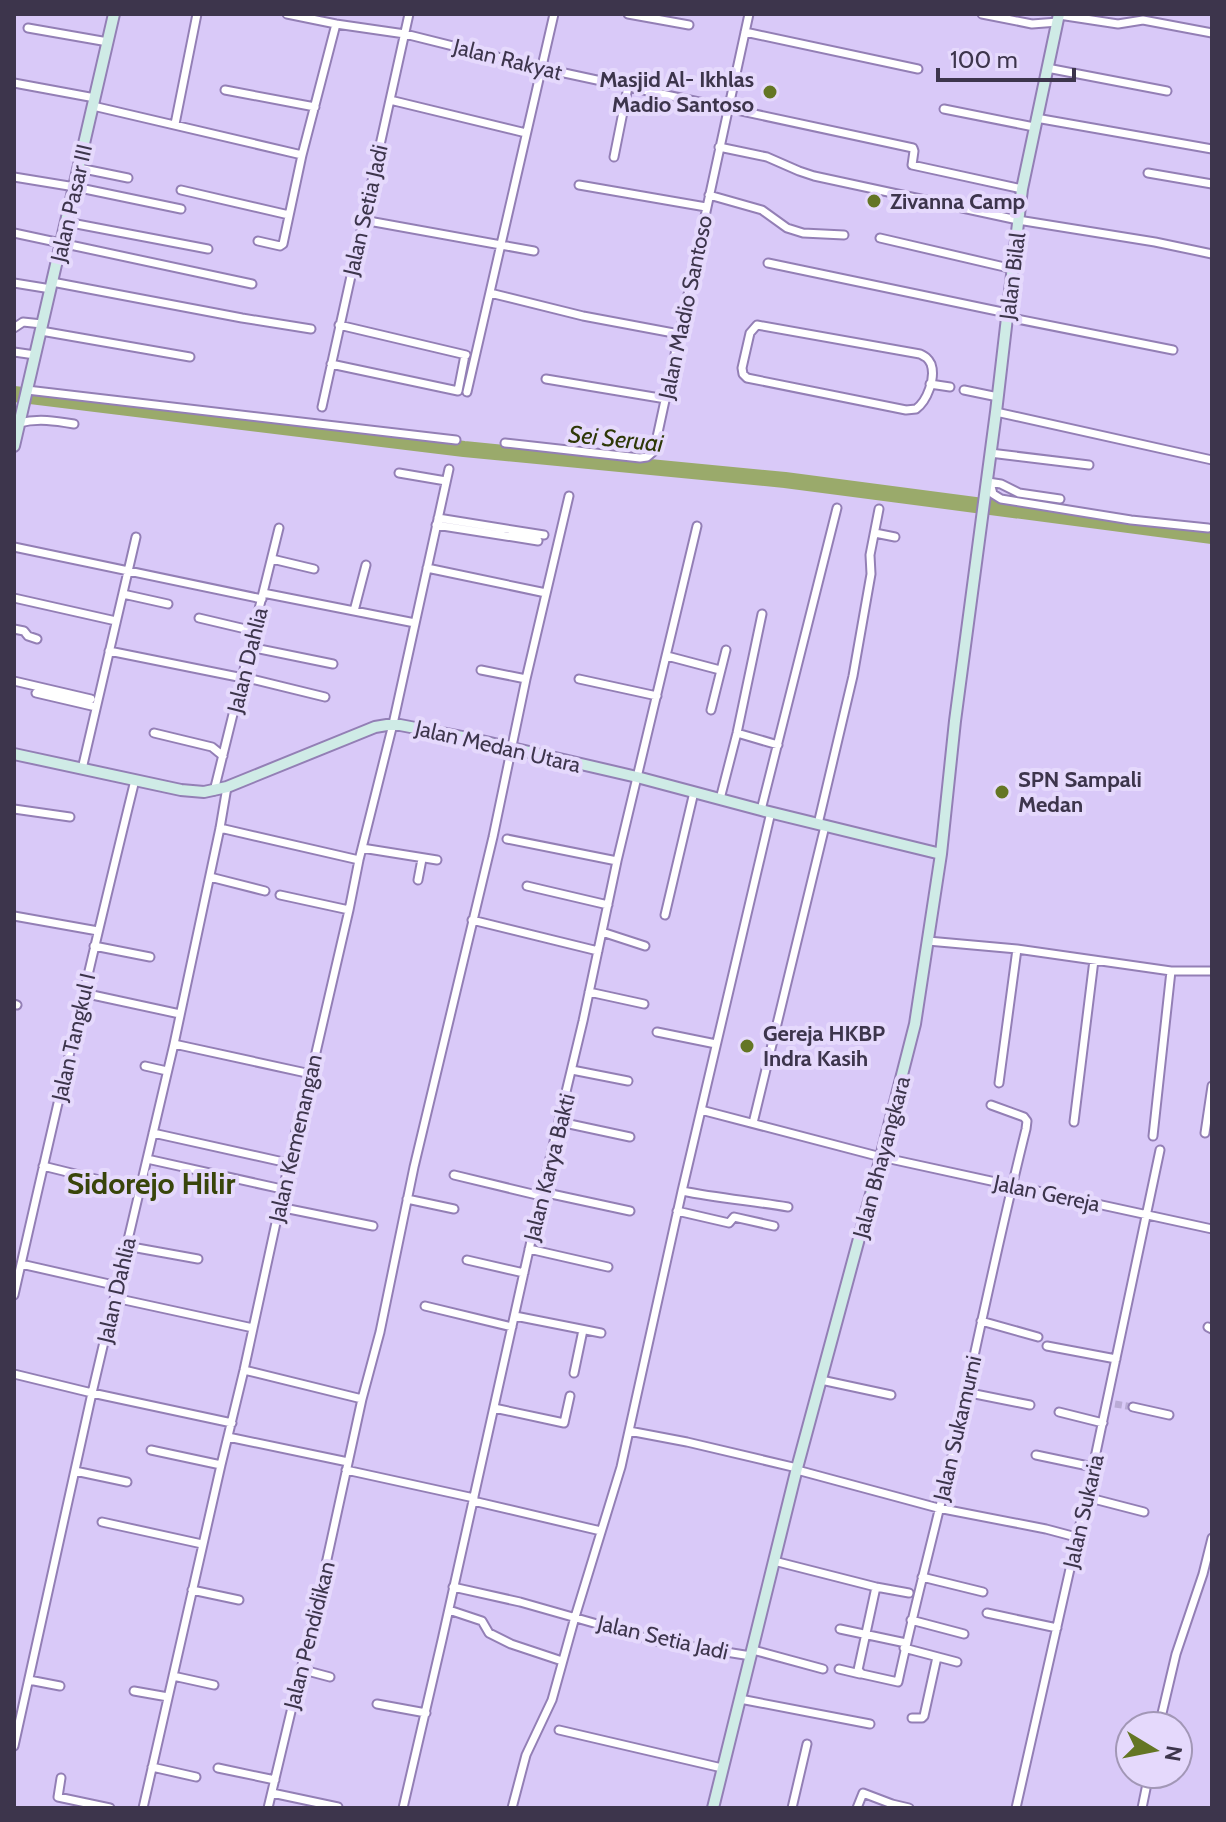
<svg xmlns="http://www.w3.org/2000/svg" width="1226" height="1822" viewBox="0 0 1226 1822" font-family="Cabin,sans-serif">
  <rect width="100%" height="100%" fill="#d9c9f8"/>
  <g fill="none" stroke-linecap="round" stroke-linejoin="round">
    <path stroke="#9aaa6b" stroke-width="16" d="M14 394 464 449 785 480 1212 536"/>
    <path stroke="#baabd6" stroke-width="7" stroke-dasharray="7 3.5" stroke-linecap="butt" d="M1115 1404 1133 1407"/>
    <defs>
      <path id="street" d="M287 14 336 24 405 34 541 68 913 148 914 151 912 165 1022 189
        M628 14 689 25
        M982 14 1032 24 1058 22
        M1059 15 1118 24 1143 20 1212 33
        M28 28 108 42
        M745 32 918 69
        M1047 68 1167 91
        M14 83 95 98
        M225 90 315 107
        M390 100 526 133
        M93 106 302 155
        M944 109 1034 127
        M1036 118 1212 149
        M175 124 197 14
        M719 147 767 157 799 171 814 176 1018 220 1155 242 1212 254
        M614 157 628 87
        M79 168 128 178
        M1148 173 1212 184
        M14 177 75 187 181 209
        M579 185 706 207
        M181 190 289 215
        M709 195 762 210 787 228 803 233 844 235
        M363 220 534 251
        M66 222 208 249
        M14 233 252 284
        M880 238 1013 269
        M258 241 280 246 283 244 302 155 336 24
        M768 263 1007 313
        M52 282 242 318 311 329
        M14 283 51 289
        M490 293 583 316 679 334
        M1007 317 1173 350
        M339 325 466 355
        M757 325 920 354C926 357 928 358 931 364 936 378 927 401 916 409L906 410 747 378 743 374 742 368 750 333Z
        M14 328 23 322 42 324
        M41 331 190 357
        M14 352 35 355
        M331 364 458 391 465 355
        M546 379 666 399
        M930 384 950 387
        M27 390 456 440
        M964 390 998 397
        M467 392 554 14
        M322 407 409 14
        M996 412 1212 460
        M19 423C38 418 56 421 74 424
        M505 443 640 458 647 457 654 451 749 14
        M990 453 1089 465
        M399 473 446 481
        M988 482 1001 484 1019 493 1060 499
        M990 483 993 494 1001 499 1131 520 1208 528
        M438 518 544 535
        M436 525 538 541
        M875 533 895 537
        M14 547 262 599
        M272 559 314 569
        M427 568 546 593
        M263 593 415 623
        M123 594 168 604
        M14 598 116 621
        M354 611 366 565
        M199 618 254 631
        M14 629 24 631 28 636 37 639
        M250 647 333 664
        M109 651 243 678
        M667 656 720 670
        M481 670 526 679
        M243 677 325 697
        M579 679 657 696
        M14 681 91 699
        M36 693 96 707
        M711 710 726 650
        M154 733 212 747 223 756
        M737 733 778 745
        M82 769 136 537
        M214 791 279 528
        M720 799 737 733 762 614
        M14 809 70 817
        M761 810 837 508
        M818 824 853 676 871 574 870 555 879 509
        M220 828 359 860
        M507 839 617 861
        M362 848 437 860
        M210 877 265 891
        M418 880 422 859
        M527 886 608 905
        M280 895 349 910
        M665 915 694 792
        M14 916 98 931
        M472 920 598 951
        M602 932 645 946
        M928 941 1017 949 1171 971H1212
        M94 946 150 957
        M589 992 644 1004
        M83 993 180 1014
        M14 1004 17 1005
        M657 1032 716 1044
        M174 1044 311 1074
        M145 1066 167 1071
        M572 1070 628 1081
        M999 1083 1017 949
        M701 1110 881 1157 1212 1229
        M560 1122 630 1137
        M1074 1122 1094 960
        M753 1123 825 826
        M153 1133 288 1163
        M1205 1133 1212 1086
        M1153 1136 1171 971
        M147 1159 282 1189
        M43 1166 140 1190
        M454 1175 541 1196
        M682 1191C717 1198 752 1201 788 1207
        M542 1192 630 1211
        M407 1199 454 1209
        M279 1207 373 1226
        M677 1211 729 1223 734 1217 774 1226
        M126 1246 198 1259
        M529 1249 608 1267
        M467 1260 524 1273
        M21 1264 118 1286
        M14 1295C53 1123 93 951 135 780
        M115 1298 253 1328
        M425 1306 512 1327
        M515 1316 601 1333
        M981 1321 1038 1337
        M1208 1327 1212 1329
        M1047 1346 1116 1359
        M244 1370 362 1399
        M574 1373 583 1330
        M14 1374 92 1393 232 1423
        M821 1380 891 1395
        M965 1392 1030 1405
        M1133 1407 1169 1415
        M494 1408 564 1423 570 1396
        M1059 1412 1103 1423
        M629 1431 687 1442 797 1468
        M228 1437 348 1462
        M151 1450 221 1465
        M1036 1455 1093 1467
        M346 1470 474 1498
        M797 1470 938 1508 1046 1529 1076 1537
        M75 1471 127 1482
        M1086 1497 1144 1512
        M473 1501 601 1531
        M102 1522 202 1544
        M774 1561 876 1587 909 1593
        M922 1577 983 1592
        M453 1587 520 1602 657 1641 751 1656
        M876 1587 858 1670 862 1674 898 1682C917 1594 941 1508 960 1421 981 1323 1002 1225 1026 1129L1027 1121 1024 1117 991 1105
        M192 1590 239 1600
        M449 1610 482 1621 489 1633 511 1644 562 1661
        M987 1613 1057 1628
        M911 1620 964 1634
        M840 1629 906 1643
        M904 1648 957 1662
        M753 1650 823 1669
        M300 1669 330 1677
        M839 1669 860 1674
        M173 1676 214 1685
        M29 1680 60 1686
        M134 1691 168 1697
        M740 1699 870 1724
        M377 1704 426 1713
        M912 1718H922L924 1716 937 1657
        M1159 1726 1176 1654 1203 1574 1212 1538
        M559 1730 722 1768
        M14 1746 92 1393 174 1044 220 828 227 787
        M152 1767 196 1777
        M218 1768 275 1780
        M61 1778 58 1797 110 1808
        M272 1793 338 1807
        M143 1808 221 1465 244 1370 297 1126 311 1074 349 910 359 860 393 724 449 469
        M268 1808 324 1573 362 1399 380 1332 414 1167 493 837 526 679 569 496
        M403 1808 442 1640 541 1196 583 1021 617 861 697 526
        M512 1808 526 1755 552 1700 575 1617 621 1467 682 1191 771 812
        M792 1808 807 1744
        M857 1808 863 1793 892 1804 909 1808
        M1016 1808 1093 1467 1160 1150
        M1142 1808 1149 1774"/>
      <path id="secondary" d="M14 446 114 14
        M14 754 181 790 204 792 227 787 375 727 387 725H400L473 739 637 777 761 810 941 854
        M713 1808 797 1468 881 1157 915 1024 941 854 955 721 996 412 1022 189 1059 14"/>
    </defs>
    <use href="#street" stroke="#937fb5" stroke-width="11"/>
    <use href="#secondary" stroke="#937fb5" stroke-width="14"/>
    <use href="#street" stroke="#fff" stroke-width="7"/>
    <use href="#secondary" stroke="#cfebe6" stroke-width="10"/>
  </g>
  <g fill="#647624" stroke="#e5d9fc" stroke-width="3">
    <circle cx="770" cy="92" r="8"/>
    <circle cx="874" cy="201" r="8"/>
    <circle cx="1002" cy="792" r="8"/>
    <circle cx="747" cy="1046" r="8"/>
  </g>
  <g text-anchor="middle" stroke-width="8" stroke-linejoin="round" paint-order="stroke">
    <g font-size="22" fill="#3d354c" stroke="#e5d9fc">
      <text transform="translate(508 59) rotate(14)" y="8">Jalan Rakyat</text>
      <text transform="translate(71 203) rotate(-77)" y="8">Jalan Pasar III</text>
      <text transform="translate(365 210) rotate(-77)" y="8">Jalan Setia Jadi</text>
      <text transform="translate(1012 276) rotate(-83)" y="8">Jalan Bilal</text>
      <text transform="translate(685 307) rotate(-78)" y="8">Jalan Madio Santoso</text>
      <text transform="translate(247 660) rotate(-76)" y="8">Jalan Dahlia</text>
      <text transform="translate(498 746) rotate(13)" y="8">Jalan Medan Utara</text>
      <text transform="translate(73 1037) rotate(-77)" y="8">Jalan Tangkul I</text>
      <text transform="translate(295 1138) rotate(-77)" y="8">Jalan Kemenangan</text>
      <text transform="translate(881 1157) rotate(-75)" y="8">Jalan Bhayangkara</text>
      <text transform="translate(549 1167) rotate(-76)" y="8">Jalan Karya Bakti</text>
      <text transform="translate(1047 1193) rotate(12)" y="8">Jalan Gereja</text>
      <text transform="translate(116 1290) rotate(-77)" y="8">Jalan Dahlia</text>
      <text transform="translate(957 1428) rotate(-77)" y="8">Jalan Sukamurni</text>
      <text transform="translate(1083 1511) rotate(-77)" y="8">Jalan Sukaria</text>
      <text transform="translate(309 1635) rotate(-76)" y="8">Jalan Pendidikan</text>
      <text transform="translate(663 1637) rotate(13)" y="8">Jalan Setia Jadi</text>
    </g>
    <g font-size="22" font-weight="bold" fill="#3d354c" stroke="#e5d9fc" text-anchor="start">
      <text x="754" y="87" text-anchor="end">Masjid Al- Ikhlas<tspan x="754" dy="25">Madio Santoso</tspan></text>
      <text x="890" y="209">Zivanna Camp</text>
      <text x="1018" y="787">SPN Sampali<tspan x="1018" dy="25">Medan</tspan></text>
      <text x="763" y="1041">Gereja HKBP<tspan x="763" dy="25">Indra Kasih</tspan></text>
    </g>
    <g font-size="24" font-style="italic" fill="#2e3807" stroke="#e5d9fc">
      <text transform="translate(616 439) rotate(6)" y="8">Sei Seruai</text>
    </g>
    <g font-size="30" font-weight="bold" fill="#39450a" stroke="#e5d9fc">
      <text x="151" y="1194">Sidorejo Hilir</text>
    </g>
  </g>
  <rect width="1226" height="1822" fill="none" stroke="#3d354c" stroke-width="32"/>
  <g transform="translate(1154 1750) rotate(100)"><circle r="38" fill="#e5d9fc" stroke="#a297b6" stroke-width="2"/>
  <path d="M0-6L14 30L0 20L-14 30Z" fill="#647624"/>
  <text y="-12" font-size="22" font-weight="bold" text-anchor="middle" fill="#3d354c">N</text>
  </g>
  <path d="M938 68v12h136v-12" fill="none" stroke="#3d354c" stroke-width="4"/>
  <text x="950" y="68" font-size="24" fill="#3d354c" stroke="#e5d9fc" stroke-width="6" paint-order="stroke">100 m</text>
</svg>
